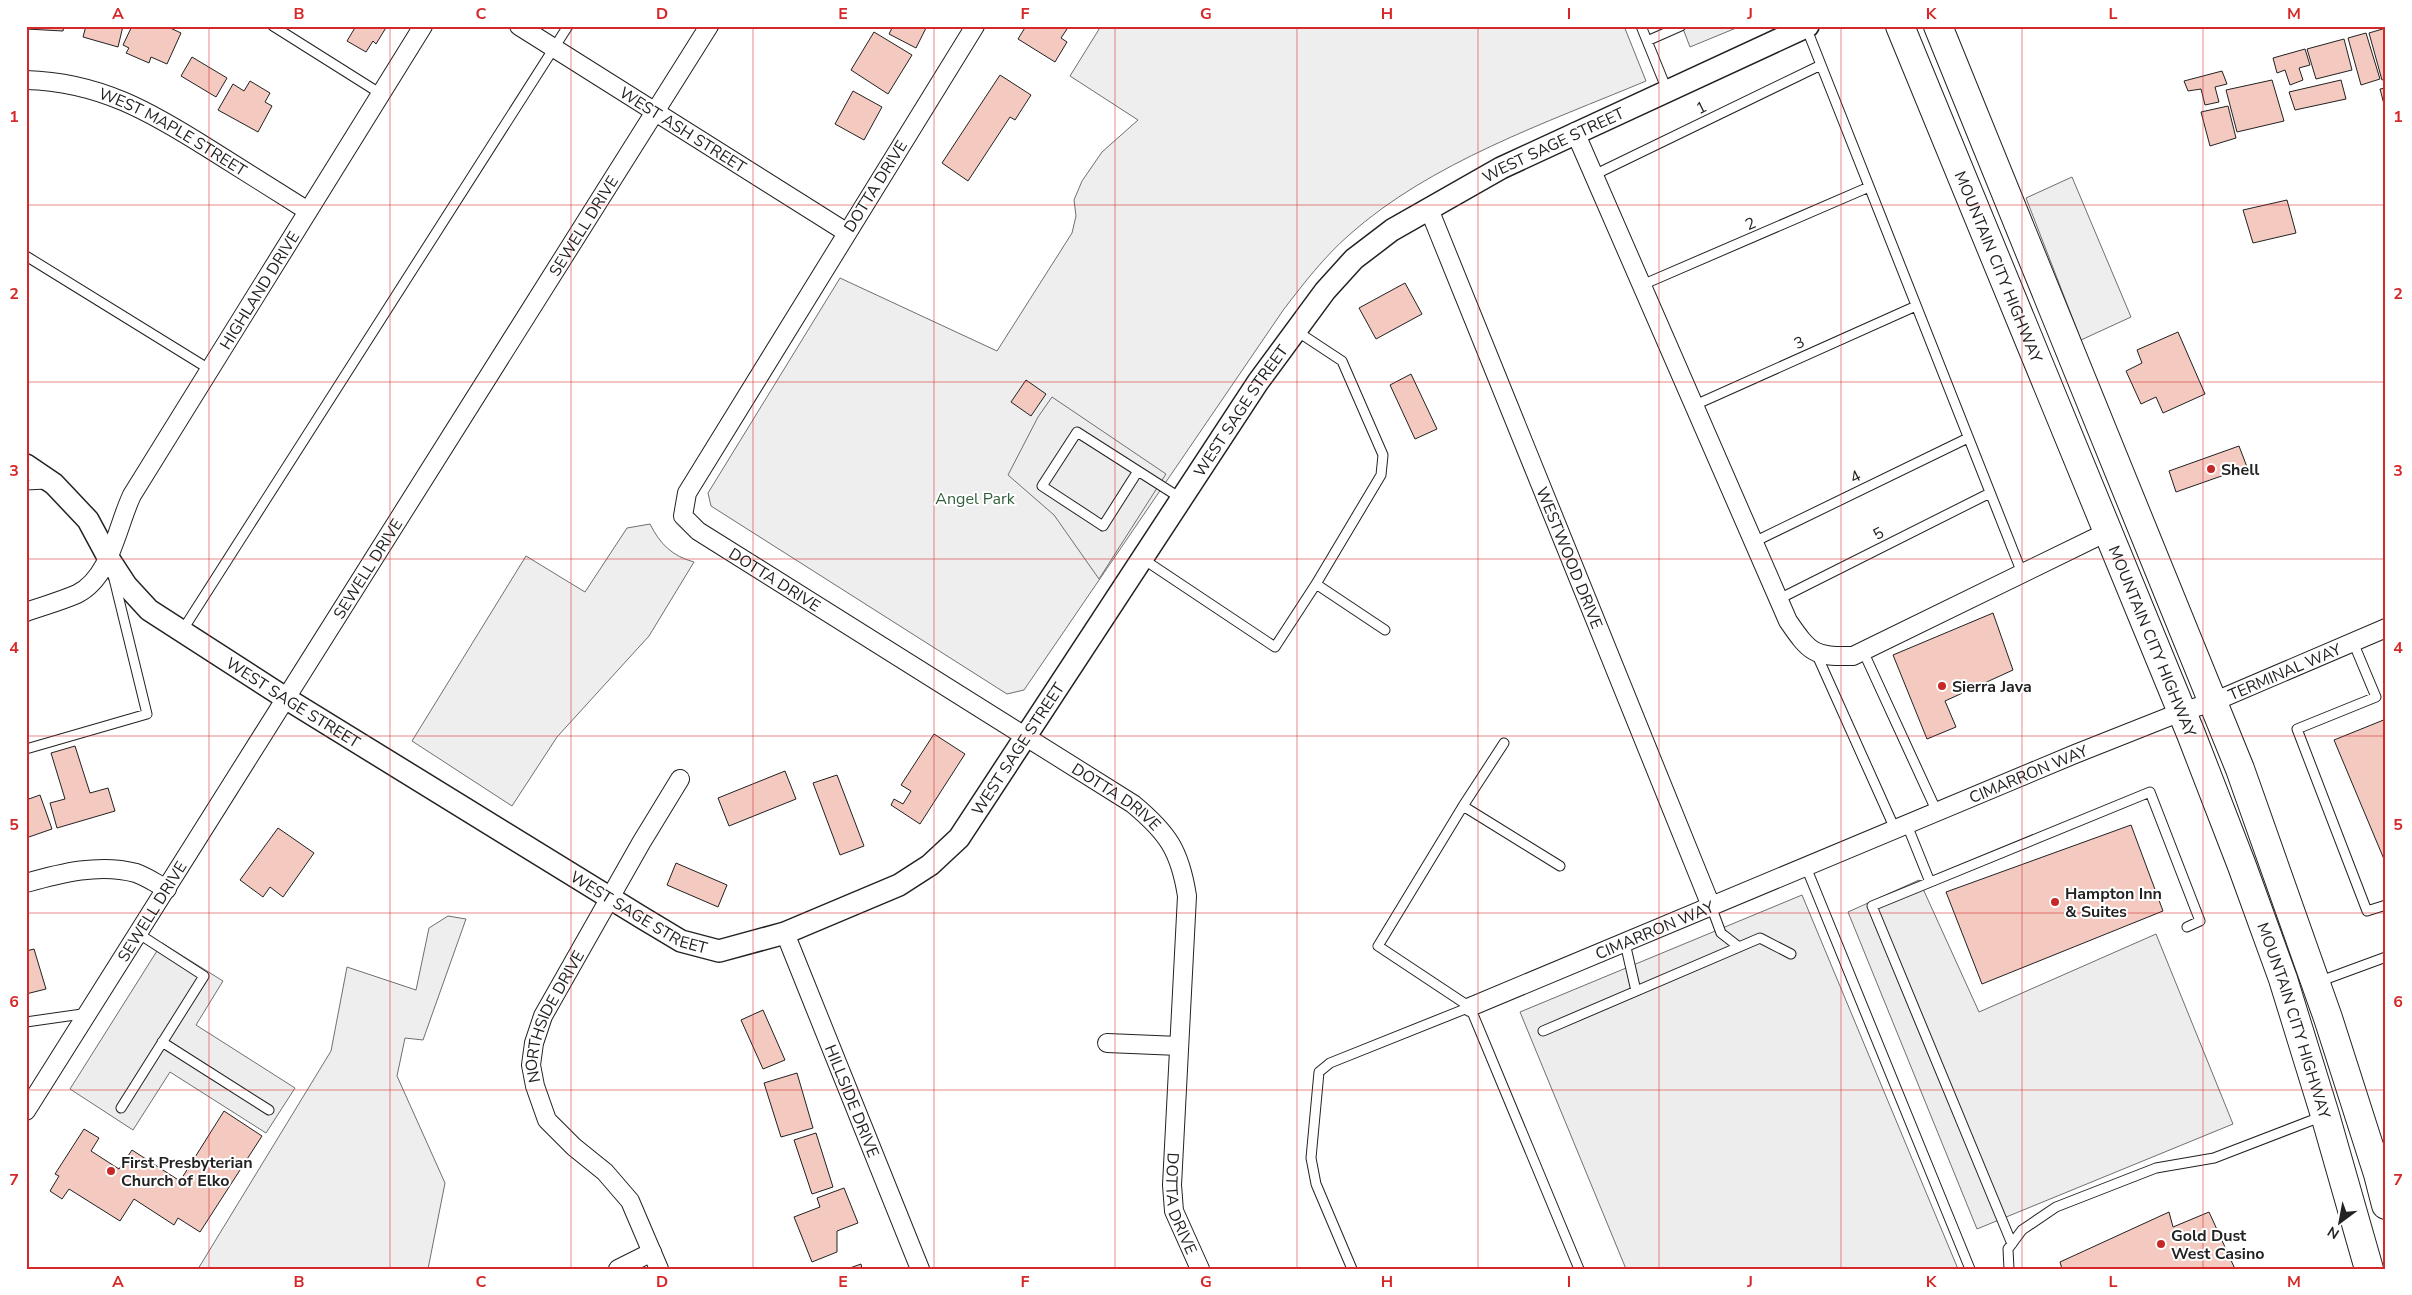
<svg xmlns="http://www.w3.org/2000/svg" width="2412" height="1295" viewBox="0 0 2412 1295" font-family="'Nunito Sans',sans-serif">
  <rect width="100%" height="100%" fill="#fff"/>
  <path fill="#eee" stroke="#6f6f6f" d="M1101 26H1624L1646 81C1546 123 1431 162 1349 235 1324 257 1304 283 1284 309L1024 690 1007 694 711 506 708 493 840 278 997 351 1072 233 1076 216 1074 200 1082 181 1102 152 1138 120 1070 76Z
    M2072 177 2131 317 2081 340 2026 198Z
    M650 524C660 544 672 556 694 562L649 636 557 737 512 806 412 741 526 556 585 592 627 528Z
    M448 916 466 919 423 1040 405 1038 397 1076 445 1183 428 1269H198L331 1051 347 967 416 990 429 928Z"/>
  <path fill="#ededed" stroke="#6f6f6f" d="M1682 26H1741L1690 47Z
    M1052 397 1166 474 1099 579 1054 515 1008 475 1038 417Z
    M1919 880 1979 1012 2156 934 2233 1124 1977 1229 1848 912Z
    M1802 895 1958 1269H1626L1520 1012Z
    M162 943 223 981 196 1025 295 1088 266 1133 170 1072 133 1130 70 1089Z"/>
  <path fill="#f3c9c0" stroke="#222" d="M26 26H64L63 31 26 29Z
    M86 26H123L118 47 83 37Z
    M132 26H166L181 33 167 64 151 57 149 63 126 53 129 48 123 45Z
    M356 26H387L376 44 373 41 366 52 347 41Z
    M893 26H927L916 48 889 34Z
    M1026 26H1069L1061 38 1067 42 1055 62 1018 39Z
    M2386 28V79L2382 80 2369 33Z
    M874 32 912 55 888 94 851 70Z
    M2366 33 2380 79 2361 85 2348 38Z
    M2344 39 2352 70 2316 79 2307 49Z
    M2305 49 2310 65 2299 68 2303 80 2290 85 2285 70 2277 73 2273 58Z
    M192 57 227 78 216 97 181 76Z
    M2222 71 2227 84 2215 87 2219 102 2205 105 2201 89 2188 91 2184 81Z
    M1000 75 1031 95 1015 120 1010 117 968 181 942 163Z
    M2272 80 2284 121 2237 132 2226 90Z
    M2341 80 2346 99 2295 110 2289 92Z
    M250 81 270 93 265 102 272 106 258 132 218 110 233 84 244 91Z
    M2386 88V112L2380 89Z
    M853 91 882 107 864 140 835 124Z
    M2228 106 2236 138 2210 146 2201 112Z
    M2287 200 2296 233 2253 243 2243 210Z
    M1405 283 1422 314 1376 339 1359 308Z
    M2178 332 2205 394 2163 413 2156 397 2141 404 2126 371 2142 363 2137 350Z
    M1411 374 1437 429 1415 439 1390 385Z
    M1026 380 1046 394 1031 416 1011 402Z
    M2239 446 2247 467 2176 492 2169 471Z
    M1993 613 2013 670 1945 701 1956 727 1927 739 1893 655Z
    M2386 719V864L2334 740Z
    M934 734 965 754 920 824 891 805 894 799 903 804 911 791 901 785Z
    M75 746 90 793 108 788 115 811 57 828 50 803 65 799 51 753Z
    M785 771 796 799 729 826 718 798Z
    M837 775 864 846 840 855 813 783Z
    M40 795 52 829 26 838V800Z
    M2131 825 2163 911 1982 984 1946 892Z
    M278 828 314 853 283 897 270 887 263 897 240 880Z
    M676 863 727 885 718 907 667 885Z
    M34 949 46 989 26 994V951Z
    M763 1010 785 1060 763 1069 741 1020Z
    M797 1073 813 1128 781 1137 764 1083Z
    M224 1111 262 1136 200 1232 178 1218 174 1225 134 1199 120 1221 69 1189 62 1199 50 1191 59 1176 55 1174 84 1129 99 1138 91 1151 119 1169 132 1150 180 1181Z
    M816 1133 833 1187 812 1194 794 1140Z
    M844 1188 858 1223 837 1231V1252L812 1262 794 1217 820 1207 817 1198Z
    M2169 1212 2173 1227 2209 1212 2235 1269H2062L2060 1262Z
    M861 1264 862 1269H847Z"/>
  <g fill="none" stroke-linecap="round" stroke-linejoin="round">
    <defs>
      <path id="service" d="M273 26 381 94
        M1641 26 1667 90
        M1806 27 2022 573
        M1647 41 1681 26
        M1594 175 1821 65
        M26 256 209 369
        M1642 285 1869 187
        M1695 405 1916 306
        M1138 471 1103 526 1042 486 1077 432 1182 499
        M26 485 46 484
        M1754 542 1968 438
        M1143 559 1275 647 1316 584 1381 475 1383 455 1342 361 1295 330
        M1316 584 1385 630
        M1779 599 1990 493
        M182 631 568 26
        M2353 642 2376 697 2297 729 2367 911 2386 905
        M1863 651 1937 812
        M1816 653 1895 829
        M1504 743 1463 806 1560 866
        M26 749 147 714 114 579
        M1463 806 1378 946 1470 1007 1579 1269
        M1907 825 1930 882
        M1806 867 1970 1269
        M1711 906 1721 933 1739 947
        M1625 943 1636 991
        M2318 982 2386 957
        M26 1022 89 1013
        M1543 1031 1760 938 1791 954
        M162 1042 269 1110
        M121 1108 204 976 139 934
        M2012 1244 1872 906 2150 792 2200 921 2187 927
        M1352 1269 1316 1184 1311 1158 1319 1072 1330 1063 1470 1007
        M2009 1269 2008 1249 2022 1230 2056 1207 2156 1168 2214 1158 2323 1116"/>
      <g id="minor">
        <path id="s1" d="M519 26 846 232"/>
        <path id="s2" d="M975 26 687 493 683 516 698 531 1133 804C1168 833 1180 851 1187 896L1172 1185 1174 1211 1200 1269"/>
        <path id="s3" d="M26 80C100 82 151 112 211 150 244 171 276 191 308 211"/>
        <path d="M1575 132 1788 621C1810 653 1814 657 1853 656L2107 532"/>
        <path id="s4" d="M1429 209 1711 906"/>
        <path id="s5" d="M26 612C43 606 61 601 77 594 111 577 117 526 132 495L423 26"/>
        <path d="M26 883C61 873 100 863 136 873 147 877 157 884 167 889"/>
        <path id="s6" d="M785 933 920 1269"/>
        <path id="s7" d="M1470 1007 2075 754 2181 712 2213 702 2386 628"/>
        <path d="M1107 1043 1179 1046"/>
        <path id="s8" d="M26 1111 709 26"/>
        <path d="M618 1269 652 1252"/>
        <path id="s9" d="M659 1269 630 1201 605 1172 574 1147 547 1120 535 1086 531 1065 534 1043 543 1016 641 843 680 779"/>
      </g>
      <g id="tertiary">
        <path id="s10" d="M26 465 54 484 88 520 109 559 126 585 149 610 287 699 641 917 681 941 719 951 785 933 899 885 930 865 959 838 1258 382 1325 291 1354 259 1392 230 1501 168 1808 26"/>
      </g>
      <g id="primary">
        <path id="s11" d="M1900 26 2191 734 2242 866 2283 979 2325 1115 2369 1269"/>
        <path d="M1938 26 2240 769 2328 1018 2378 1174 2386 1205"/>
      </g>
    </defs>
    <use href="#service" stroke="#222" stroke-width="11"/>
    <use href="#minor" stroke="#222" stroke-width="20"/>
    <use href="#tertiary" stroke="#222" stroke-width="24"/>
    <use href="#primary" stroke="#222" stroke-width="30"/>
    <use href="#service" stroke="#fff" stroke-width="9"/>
    <use href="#minor" stroke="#fff" stroke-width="18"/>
    <use href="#tertiary" stroke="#fff" stroke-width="21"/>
    <use href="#primary" stroke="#fff" stroke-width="28"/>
  </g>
  <path fill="none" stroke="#d62828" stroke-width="1" stroke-opacity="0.55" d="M209 26V1269M390 26V1269M571 26V1269M753 26V1269M934 26V1269M1115 26V1269M1297 26V1269M1478 26V1269M1659 26V1269M1841 26V1269M2022 26V1269M2203 26V1269M26 205H2386M26 382H2386M26 559H2386M26 736H2386M26 913H2386M26 1090H2386"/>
  <g fill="#c62828" stroke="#fff" stroke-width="2">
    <circle cx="2211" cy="469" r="5"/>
    <circle cx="1942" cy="686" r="5"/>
    <circle cx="2055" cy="902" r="5"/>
    <circle cx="111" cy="1171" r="5"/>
    <circle cx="2161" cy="1244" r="5"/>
  </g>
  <g text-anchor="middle" stroke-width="4" stroke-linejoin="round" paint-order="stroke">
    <g font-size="16" fill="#222" stroke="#fff">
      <text transform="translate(1701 107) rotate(-26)" y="6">1</text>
      <text dy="6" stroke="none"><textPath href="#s1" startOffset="194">WEST ASH STREET</textPath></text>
      <text dy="6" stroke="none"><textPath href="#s3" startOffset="158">WEST MAPLE STREET</textPath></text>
      <text dy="6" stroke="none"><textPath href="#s10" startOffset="2059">WEST SAGE STREET</textPath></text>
      <text transform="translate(875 186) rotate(-58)" y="6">DOTTA DRIVE</text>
      <text transform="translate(1750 223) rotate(-23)" y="6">2</text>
      <text dy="6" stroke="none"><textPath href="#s8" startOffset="1046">SEWELL DRIVE</textPath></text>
      <text dy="6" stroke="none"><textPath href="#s11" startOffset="260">MOUNTAIN CITY HIGHWAY</textPath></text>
      <text dy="6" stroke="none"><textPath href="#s5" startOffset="411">HIGHLAND DRIVE</textPath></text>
      <text transform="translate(1799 342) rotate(-24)" y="6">3</text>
      <text dy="6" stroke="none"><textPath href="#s10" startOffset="1639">WEST SAGE STREET</textPath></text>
      <text transform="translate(1855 476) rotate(-26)" y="6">4</text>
      <text transform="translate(1878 533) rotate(-27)" y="6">5</text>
      <text dy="6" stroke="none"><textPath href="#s4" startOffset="376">WESTWOOD DRIVE</textPath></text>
      <text dy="6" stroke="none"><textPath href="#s8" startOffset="641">SEWELL DRIVE</textPath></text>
      <text dy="6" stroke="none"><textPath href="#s2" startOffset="684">DOTTA DRIVE</textPath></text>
      <text dy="6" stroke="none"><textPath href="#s11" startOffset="665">MOUNTAIN CITY HIGHWAY</textPath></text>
      <text dy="6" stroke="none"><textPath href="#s7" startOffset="881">TERMINAL WAY</textPath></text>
      <text dy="6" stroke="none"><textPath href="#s10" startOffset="364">WEST SAGE STREET</textPath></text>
      <text dy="6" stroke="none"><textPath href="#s10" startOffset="1234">WEST SAGE STREET</textPath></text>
      <text dy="6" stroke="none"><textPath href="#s7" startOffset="605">CIMARRON WAY</textPath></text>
      <text dy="6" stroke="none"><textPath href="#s2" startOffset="1089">DOTTA DRIVE</textPath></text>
      <text dy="6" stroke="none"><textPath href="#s10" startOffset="769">WEST SAGE STREET</textPath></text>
      <text dy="6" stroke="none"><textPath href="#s8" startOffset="236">SEWELL DRIVE</textPath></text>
      <text dy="6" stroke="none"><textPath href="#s7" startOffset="200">CIMARRON WAY</textPath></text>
      <text dy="6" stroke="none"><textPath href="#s9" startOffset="301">NORTHSIDE DRIVE</textPath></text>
      <text dy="6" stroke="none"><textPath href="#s11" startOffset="1070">MOUNTAIN CITY HIGHWAY</textPath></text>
      <text dy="6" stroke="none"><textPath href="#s6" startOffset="181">HILLSIDE DRIVE</textPath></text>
      <text dy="6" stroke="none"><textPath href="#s2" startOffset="1526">DOTTA DRIVE</textPath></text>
    </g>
    <g font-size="16" font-weight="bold" fill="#222" stroke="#fff" text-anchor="start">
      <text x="2221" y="475">Shell</text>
      <text x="1952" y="692">Sierra Java</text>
      <text x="2065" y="899">Hampton Inn<tspan x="2065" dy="18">&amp; Suites</tspan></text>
      <text x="121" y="1168">First Presbyterian<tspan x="121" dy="18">Church of Elko</tspan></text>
      <text x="2171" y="1241">Gold Dust<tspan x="2171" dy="18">West Casino</tspan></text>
    </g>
    <g font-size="16" fill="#2f5e38" stroke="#fff">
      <text x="975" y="504">Angel Park</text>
    </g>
  </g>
  <rect width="2412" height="1295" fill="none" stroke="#ffffff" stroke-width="55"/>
  <g transform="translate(2340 1222) rotate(212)" stroke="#ffffff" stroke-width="4" paint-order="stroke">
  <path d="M0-4L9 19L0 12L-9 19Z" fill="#222222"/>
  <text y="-8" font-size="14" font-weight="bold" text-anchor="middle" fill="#222222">N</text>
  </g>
  <rect x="28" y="28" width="2356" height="1240" fill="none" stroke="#d62828" stroke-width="2"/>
  <g font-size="16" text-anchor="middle" font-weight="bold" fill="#d62828">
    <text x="118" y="19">A</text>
    <text x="299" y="19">B</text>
    <text x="481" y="19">C</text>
    <text x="662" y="19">D</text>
    <text x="843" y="19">E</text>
    <text x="1025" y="19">F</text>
    <text x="1206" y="19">G</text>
    <text x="1387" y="19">H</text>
    <text x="1569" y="19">I</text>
    <text x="1750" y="19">J</text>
    <text x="1931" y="19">K</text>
    <text x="2113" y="19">L</text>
    <text x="2294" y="19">M</text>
    <text x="14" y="122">1</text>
    <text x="2398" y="122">1</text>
    <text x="14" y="299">2</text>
    <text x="2398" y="299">2</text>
    <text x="14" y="476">3</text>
    <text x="2398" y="476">3</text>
    <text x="14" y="653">4</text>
    <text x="2398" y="653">4</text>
    <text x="14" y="830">5</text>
    <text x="2398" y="830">5</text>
    <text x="14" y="1007">6</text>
    <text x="2398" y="1007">6</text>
    <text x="14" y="1185">7</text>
    <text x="2398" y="1185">7</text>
    <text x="118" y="1287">A</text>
    <text x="299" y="1287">B</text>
    <text x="481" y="1287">C</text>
    <text x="662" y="1287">D</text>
    <text x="843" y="1287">E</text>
    <text x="1025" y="1287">F</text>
    <text x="1206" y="1287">G</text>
    <text x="1387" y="1287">H</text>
    <text x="1569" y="1287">I</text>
    <text x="1750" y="1287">J</text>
    <text x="1931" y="1287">K</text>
    <text x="2113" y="1287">L</text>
    <text x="2294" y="1287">M</text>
  </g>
</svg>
